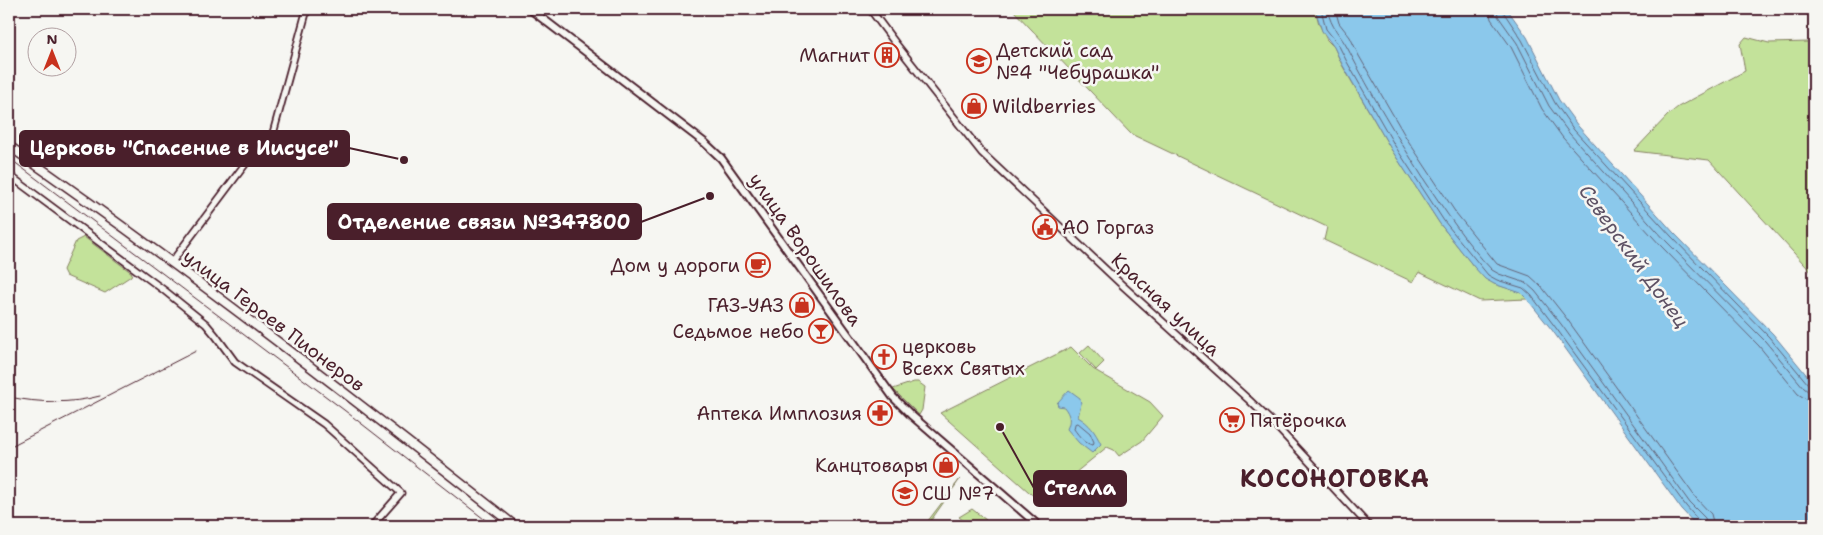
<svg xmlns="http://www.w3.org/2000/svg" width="1823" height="535" viewBox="0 0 1823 535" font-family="'Shantell Sans',sans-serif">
  <rect width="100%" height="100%" fill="#f6f6f2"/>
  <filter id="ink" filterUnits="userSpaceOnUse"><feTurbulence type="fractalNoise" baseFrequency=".02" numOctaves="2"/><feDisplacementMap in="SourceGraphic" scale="10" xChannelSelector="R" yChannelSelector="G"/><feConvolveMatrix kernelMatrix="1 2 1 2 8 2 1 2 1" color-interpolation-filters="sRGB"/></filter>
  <g filter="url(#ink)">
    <path fill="#c3e29a" stroke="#868062" d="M1012 9H1315L1319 24 1327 40 1334 47 1342 65 1391 149 1440 224 1474 267 1494 284 1514 290 1521 293 1527 299 1480 301 1419 272 1413 282 1324 240 1327 227 1131 134Z
      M1809 9H1814V275L1709 160 1634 151 1668 115 1678 107 1745 71 1740 44 1746 37 1769 43 1809 42Z
      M84 237 132 273 131 276 105 293 66 276 63 270 76 241Z
      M1089 345 1104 362 1096 370 1080 353Z
      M1071 347 1093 369 1150 402 1163 416 1142 441 1119 456 1114 450 1107 447 1048 495 1038 500 940 413Z
      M914 382H918L925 387 922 410 919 415 893 389Z
      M960 479 927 526H924Z
      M972 509 986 520 981 526 976 523 973 526H970L959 517Z"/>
    <path fill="#8bc8eb" stroke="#71849e" d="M1315 9H1507L1527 37 1559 100 1578 126 1674 233 1773 334 1814 384V526H1697L1682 510 1552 330 1527 299 1521 293 1494 284 1485 279 1474 267 1440 224 1391 149 1342 64 1334 47 1322 31Z
      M1069 390 1080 398 1081 404 1078 417C1090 424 1095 432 1101 444L1092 453 1079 443 1067 429C1071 420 1070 415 1064 407L1058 406 1057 403Z"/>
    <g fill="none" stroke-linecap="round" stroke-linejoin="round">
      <path stroke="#646378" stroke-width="1" d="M1321 9 1326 29 1338 44 1347 62 1395 146 1444 221 1488 275 1497 280 1523 288 1531 295 1556 328 1686 506 1699 521 1700 526
        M1327 9C1332 30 1339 32 1348 49 1371 94 1398 138 1425 181 1446 212 1466 243 1492 270L1499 274 1526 283 1535 291 1561 324 1690 503 1705 518 1707 526
        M1335 9 1339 23 1350 37 1359 56 1407 139 1456 213 1497 264 1530 276 1541 286 1567 319 1696 498 1711 514 1714 526
        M1489 9 1491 19 1511 47 1542 109 1563 138 1661 246 1759 346 1798 394 1806 399 1814 400
        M1497 9 1498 16 1517 43 1549 106 1569 133 1666 241 1765 341 1804 388 1809 392 1814 393
        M1503 9 1504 13 1522 40 1555 103 1574 130 1671 236 1769 337 1808 384 1814 386
        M1078 423 1090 433 1094 442 1093 445C1085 444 1079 436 1074 429L1075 424Z"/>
      <defs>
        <path id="tertiary" d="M870 9 896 44 982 153 1121 284 1249 400 1275 425 1369 526
          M9 175 165 291 206 324 216 336 235 362 324 424 401 493 372 526
          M171 263 252 155 266 159 307 9"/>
        <path id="secondary" d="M530 9 705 143 721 158 893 397 911 415 1039 526"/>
        <path id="primary" d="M9 146C182 266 349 395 515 526"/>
      </defs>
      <use href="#tertiary" stroke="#4a1f2b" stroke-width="9"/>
      <use href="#secondary" stroke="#4a1f2b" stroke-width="10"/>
      <use href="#primary" stroke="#4a1f2b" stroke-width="11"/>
      <use href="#tertiary" stroke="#f6f6f2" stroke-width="5.5"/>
      <use href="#secondary" stroke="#f6f6f2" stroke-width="6"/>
      <use href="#primary" stroke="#f6f6f2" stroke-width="8"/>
      <path stroke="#4a1f2b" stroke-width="1" d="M9 158 344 410 493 526
        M9 397C39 403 70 404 100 396
        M9 447 196 351"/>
    </g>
  </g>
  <defs>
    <symbol id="building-ring" viewBox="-11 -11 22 22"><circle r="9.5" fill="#f6f6f2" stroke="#c8321e" stroke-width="1.5"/><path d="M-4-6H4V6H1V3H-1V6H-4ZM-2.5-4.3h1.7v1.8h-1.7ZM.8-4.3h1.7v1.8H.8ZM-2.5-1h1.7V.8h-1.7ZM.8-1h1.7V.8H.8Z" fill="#c8321e"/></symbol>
    <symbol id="school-ring" viewBox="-11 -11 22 22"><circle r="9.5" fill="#f6f6f2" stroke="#c8321e" stroke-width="1.5"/><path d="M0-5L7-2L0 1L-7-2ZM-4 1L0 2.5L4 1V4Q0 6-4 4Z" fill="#c8321e"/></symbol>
    <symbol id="shop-ring" viewBox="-11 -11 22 22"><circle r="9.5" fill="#f6f6f2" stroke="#c8321e" stroke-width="1.5"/><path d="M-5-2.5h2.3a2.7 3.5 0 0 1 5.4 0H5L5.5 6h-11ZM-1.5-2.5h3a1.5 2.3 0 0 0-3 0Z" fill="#c8321e"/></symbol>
    <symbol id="civic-ring" viewBox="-11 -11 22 22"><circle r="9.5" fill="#f6f6f2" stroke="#c8321e" stroke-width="1.5"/><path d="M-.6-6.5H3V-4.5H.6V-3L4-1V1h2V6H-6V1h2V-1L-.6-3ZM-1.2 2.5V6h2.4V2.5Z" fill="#c8321e"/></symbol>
    <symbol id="cafe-ring" viewBox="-11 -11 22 22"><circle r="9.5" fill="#f6f6f2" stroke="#c8321e" stroke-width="1.5"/><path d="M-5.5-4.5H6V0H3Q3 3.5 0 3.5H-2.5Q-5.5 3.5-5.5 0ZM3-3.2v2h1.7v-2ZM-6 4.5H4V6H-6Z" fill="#c8321e"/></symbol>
    <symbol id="bar-ring" viewBox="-11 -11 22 22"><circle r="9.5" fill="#f6f6f2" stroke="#c8321e" stroke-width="1.5"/><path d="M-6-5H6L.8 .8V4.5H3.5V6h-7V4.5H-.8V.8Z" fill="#c8321e"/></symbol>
    <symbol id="church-ring" viewBox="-11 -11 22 22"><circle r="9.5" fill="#f6f6f2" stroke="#c8321e" stroke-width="1.5"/><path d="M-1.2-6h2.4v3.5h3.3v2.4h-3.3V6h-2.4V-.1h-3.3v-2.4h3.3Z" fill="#c8321e"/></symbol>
    <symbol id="pharmacy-ring" viewBox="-11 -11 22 22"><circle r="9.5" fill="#f6f6f2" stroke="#c8321e" stroke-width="1.5"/><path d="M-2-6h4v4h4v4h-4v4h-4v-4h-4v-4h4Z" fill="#c8321e"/></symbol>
    <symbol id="supermarket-ring" viewBox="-11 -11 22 22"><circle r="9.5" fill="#f6f6f2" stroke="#c8321e" stroke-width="1.5"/><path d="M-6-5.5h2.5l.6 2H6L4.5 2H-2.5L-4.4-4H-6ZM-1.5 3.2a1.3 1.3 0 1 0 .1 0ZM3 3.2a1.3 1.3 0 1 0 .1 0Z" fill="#c8321e"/></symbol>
  </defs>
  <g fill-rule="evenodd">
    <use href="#building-ring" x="873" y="41" width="28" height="28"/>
    <use href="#school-ring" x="965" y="47" width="28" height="28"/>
    <use href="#shop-ring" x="960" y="92" width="28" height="28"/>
    <use href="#civic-ring" x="1031" y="213" width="28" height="28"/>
    <use href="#cafe-ring" x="744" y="251" width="28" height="28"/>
    <use href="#shop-ring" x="788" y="291" width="28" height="28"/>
    <use href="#bar-ring" x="807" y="317" width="28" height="28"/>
    <use href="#church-ring" x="870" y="343" width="28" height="28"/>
    <use href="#pharmacy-ring" x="866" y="399" width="28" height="28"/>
    <use href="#supermarket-ring" x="1218" y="406" width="28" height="28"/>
    <use href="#shop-ring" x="932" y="451" width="28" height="28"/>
    <use href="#school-ring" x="891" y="479" width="28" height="28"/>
  </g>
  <g text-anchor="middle" stroke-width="5" stroke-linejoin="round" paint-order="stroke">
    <g font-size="19" fill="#4a1f2b" stroke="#f6f6f2" text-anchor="start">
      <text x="996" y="57">Детский сад<tspan x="996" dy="22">№4 "Чебурашка"</tspan></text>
      <text x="870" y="62" text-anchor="end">Магнит</text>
      <text x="992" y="113">Wildberries</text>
      <text x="1062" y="234">АО Горгаз</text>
      <text x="740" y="272" text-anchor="end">Дом у дороги</text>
      <text x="784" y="312" text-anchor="end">ГАЗ-УАЗ</text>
      <text x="804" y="338" text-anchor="end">Cедьмое небо</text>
      <text x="902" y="353">церковь<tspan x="902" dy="22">Всехх Святых</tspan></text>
      <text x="862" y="420" text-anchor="end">Аптека Имплозия</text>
      <text x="1250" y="427">Пятёрочка</text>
      <text x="928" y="472" text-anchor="end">Канцтовары</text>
      <text x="922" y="500">СШ №7</text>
    </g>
    <g font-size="19" fill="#4a1f2b" stroke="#f6f6f2">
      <text transform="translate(806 249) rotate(55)" y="7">улица Ворошилова</text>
      <text transform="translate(1166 304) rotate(43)" y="7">Красная улица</text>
      <text transform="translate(274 320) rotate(37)" y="7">улица Героев Пионеров</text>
    </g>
    <g font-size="20" font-style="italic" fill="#5e5265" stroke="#f6f6f2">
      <text transform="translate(1634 256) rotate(54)" y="7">Северский Донец</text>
    </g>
    <g font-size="24" font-weight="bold" letter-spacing="1" fill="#4a1f2b" stroke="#f6f6f2">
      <text x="1335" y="487">КОСОНОГОВКА</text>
    </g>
  </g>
  <path fill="none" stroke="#4a1f2b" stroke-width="2" d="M404 160L349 148M710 196L641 222M1000 427L1034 488"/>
  <g fill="#4a1f2b" stroke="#f6f6f2" stroke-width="2">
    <circle cx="404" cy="160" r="5"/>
    <circle cx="710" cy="196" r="5"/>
    <circle cx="1000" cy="427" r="5"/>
  </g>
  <g fill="#4a1f2b" stroke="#4a1f2b" stroke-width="2">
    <rect x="20" y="131" width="329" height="35" rx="5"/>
    <rect x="328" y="204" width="313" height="35" rx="5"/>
    <rect x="1034" y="471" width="92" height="35" rx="5"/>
  </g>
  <g font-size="20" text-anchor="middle" font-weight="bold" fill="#fff">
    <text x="184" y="155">Церковь "Спасение в Иисусе"</text>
    <text x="484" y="229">Отделение связи №347800</text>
    <text x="1080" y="495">Стелла</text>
  </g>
  <rect width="1823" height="535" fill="none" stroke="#f6f6f2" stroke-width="30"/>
  <rect x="15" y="15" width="1793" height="505" fill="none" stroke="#4a1f2b" stroke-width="2" filter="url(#ink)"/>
  <g transform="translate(52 52)"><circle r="24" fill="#f6f6f2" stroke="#b1a0a2"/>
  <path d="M0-4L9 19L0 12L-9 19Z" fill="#c8321e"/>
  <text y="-8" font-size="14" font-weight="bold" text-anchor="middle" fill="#4a1f2b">N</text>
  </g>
</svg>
